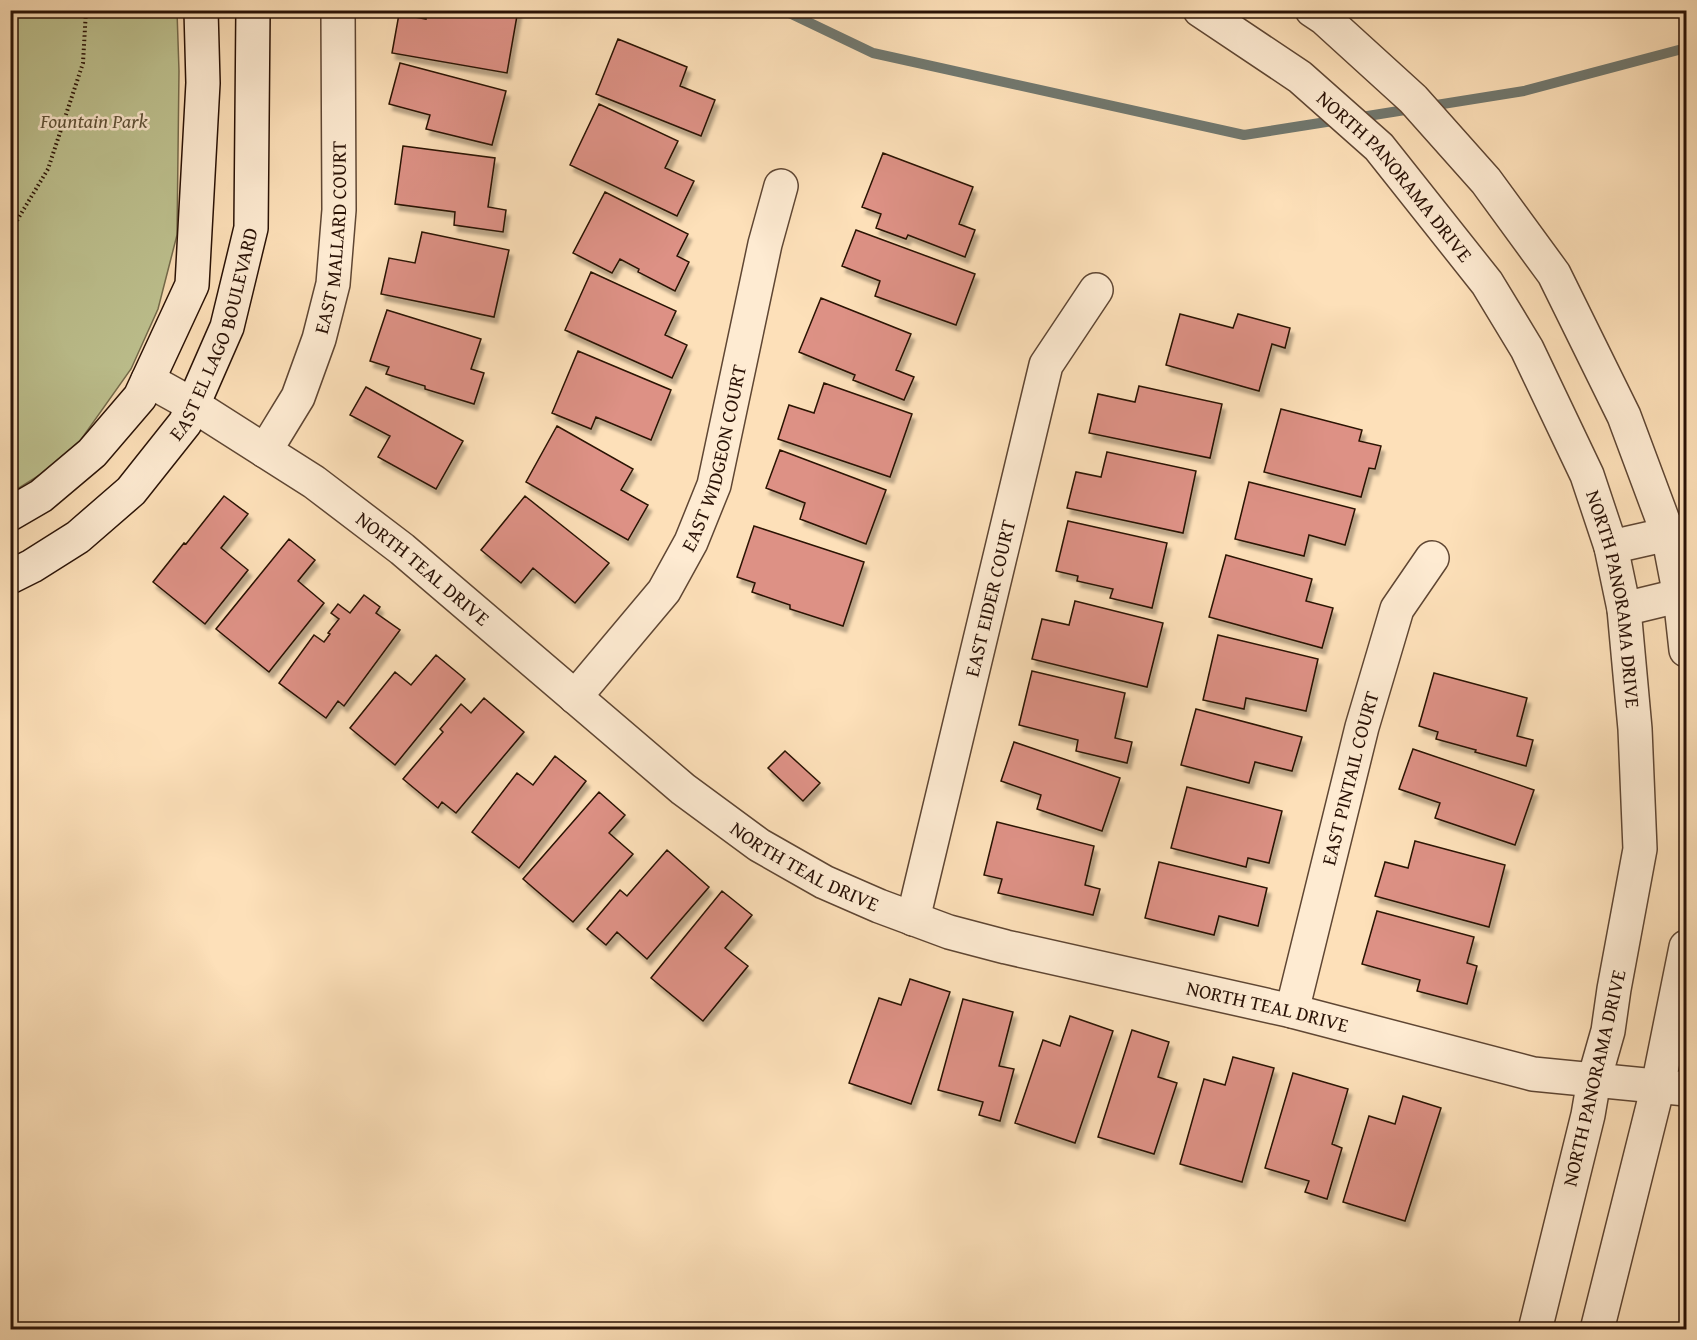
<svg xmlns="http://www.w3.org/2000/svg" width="1697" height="1340" viewBox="0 0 1697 1340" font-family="'Gentium Book Plus',serif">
  <defs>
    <filter id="shadow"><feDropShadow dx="3.5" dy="6" stdDeviation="1.5" flood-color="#0004"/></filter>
  </defs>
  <rect width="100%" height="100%" fill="#fde0b9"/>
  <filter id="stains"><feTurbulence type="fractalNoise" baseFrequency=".00333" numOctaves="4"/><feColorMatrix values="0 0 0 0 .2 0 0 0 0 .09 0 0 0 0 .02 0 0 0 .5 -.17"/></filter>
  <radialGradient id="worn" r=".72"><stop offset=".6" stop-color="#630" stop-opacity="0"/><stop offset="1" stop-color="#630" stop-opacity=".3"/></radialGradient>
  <path fill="#bec290" stroke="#746a4b" stroke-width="1.5" d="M10 11H177L179 71 177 235 158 309 131 369 75 448 54 466 11 493Z"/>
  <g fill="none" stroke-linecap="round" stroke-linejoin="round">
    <path stroke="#71786f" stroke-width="10" d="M783 10 873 53 1244 135 1339 120
      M1355 118 1524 91 1686 48"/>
  </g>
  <path fill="#dd9185" stroke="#2a1206" stroke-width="1.5" filter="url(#shadow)" d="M427 10H518L507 73 392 53 399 14 426 19Z
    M618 39 687 67 680 86 715 100 701 136 596 94Z
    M400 63 506 91 492 145 426 129 430 115 389 104Z
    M599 104 678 141 665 168 694 181 677 216 570 165Z
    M403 146 495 158 488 207 506 210 503 232 454 225 455 212 395 204Z
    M883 153 973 187 959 224 975 230 965 257 908 235 906 239 876 228 881 214 862 207Z
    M605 192 688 234 677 256 689 262 675 291 638 272 639 269 620 259 612 273 573 253Z
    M856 230 975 274 956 325 875 296 880 281 842 266Z
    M422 232 509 250 494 317 381 294 389 258 415 263Z
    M591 272 676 311 665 335 687 345 672 378 565 330Z
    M821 298 911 334 896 370 914 377 904 400 853 380 855 375 799 352Z
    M387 310 481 339 471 369 484 373 474 404 425 389V386L386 374 389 367 370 361Z
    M1180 314 1233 328 1238 314 1290 328 1285 348 1272 344 1259 391 1166 365Z
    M578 351 671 390 651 440 596 417 591 429 552 413Z
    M824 383 912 414 890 477 778 439 789 405 814 413Z
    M1139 386 1222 404 1210 458 1089 433 1098 394 1135 402Z
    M366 387 463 441 436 489 378 457 390 436 350 415Z
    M1281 409 1362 430 1359 441 1381 446 1375 469 1369 468 1361 497 1264 472Z
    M557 426 633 469 621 490 648 505 628 540 526 482Z
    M780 450 886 490 866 544 800 519 805 503 766 488Z
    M1107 452 1196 471 1183 533 1067 508 1076 472 1101 477Z
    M1249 482 1355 509 1345 545 1309 535 1304 556 1235 539Z
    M224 496 248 514 221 548 248 570 205 624 153 582 184 543 186 544Z
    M525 496 609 563 575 603 533 568 521 583 481 550Z
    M1068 521 1167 543 1152 608 1110 598 1113 589 1077 581 1078 576 1056 571Z
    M754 526 864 562 843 626 790 609V605L752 592 755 583 737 577Z
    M289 539 315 560 298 581 324 603 269 672 216 629Z
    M1226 555 1312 579 1306 601 1333 608 1322 648 1209 617Z
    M364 595 380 607 376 613 400 630 344 706 338 701 326 718 279 683 314 635 324 642 330 634 328 633 339 619 331 613 338 604 350 613Z
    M1075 601 1163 623 1147 687 1032 659 1042 619 1069 625Z
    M1218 635 1318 659 1306 711 1246 698 1244 709 1203 700Z
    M436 655 465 679 395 765 350 728 395 672 411 685Z
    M1032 671 1125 693 1115 738 1132 742 1127 763 1076 751 1078 740 1019 725Z
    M1434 673 1527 698 1517 736 1533 740 1526 766 1475 752 1476 750 1436 739 1438 732 1419 726Z
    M484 698 524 732 456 813 442 802 438 808 403 779 443 732 440 729 461 704 471 713Z
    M1196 709 1302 737 1292 771 1255 762 1249 783 1181 765Z
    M1014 742 1120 778 1102 831 1037 809 1041 795 1001 781Z
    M1413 749 1534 790 1515 845 1435 818 1440 803 1399 789Z
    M785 751 820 783 803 801 768 768Z
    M555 756 586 781 519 868 472 832 517 773 533 785Z
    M1187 787 1282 811 1269 863 1248 858 1246 867 1171 848Z
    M599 792 625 815 609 833 633 854 573 922 523 879Z
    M997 822 1094 846 1085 885 1100 889 1093 915 998 893 1002 879 984 875Z
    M1415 841 1505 865 1489 927 1375 896 1385 862 1408 868Z
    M667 850 709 887 647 959 617 932 606 945 587 929 620 890 627 896Z
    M1159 862 1267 888 1258 926 1219 916 1214 935 1145 918Z
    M722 891 752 915 725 948 748 966 703 1021 651 978Z
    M1377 911 1474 937 1467 963 1477 966 1467 1004 1417 991 1420 980 1362 964Z
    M910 979 950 992 911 1104 849 1083 879 998 901 1005Z
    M963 999 1013 1012 999 1066 1014 1069 1000 1121 979 1115 983 1102 938 1090Z
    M1070 1016 1113 1031 1075 1143 1015 1123 1043 1040 1060 1046Z
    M1132 1030 1169 1042 1158 1077 1177 1083 1154 1154 1098 1137Z
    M1233 1057 1274 1068 1242 1182 1180 1164 1204 1079 1225 1085Z
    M1293 1073 1348 1089 1332 1144 1342 1148 1327 1199 1305 1192 1309 1181 1265 1168Z
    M1403 1096 1441 1108 1405 1221 1343 1202 1369 1116 1395 1124Z"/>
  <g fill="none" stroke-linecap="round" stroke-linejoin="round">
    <defs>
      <g id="street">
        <path id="s1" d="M1200 10 1300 77 1379 147 1487 283 1527 349 1587 475 1611 547 1624 609 1635 729 1640 849 1614 989 1608 1031 1594 1080 1588 1115 1535 1330"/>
        <path d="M1312 10 1324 18 1413 99 1486 181 1554 274 1624 416 1668 534 1680 596 1686 650"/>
        <path id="s2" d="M148 380 193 405 314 482 402 549 683 789 759 845 824 882 879 906 949 932 1006 947 1292 1011 1533 1074 1686 1089"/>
        <path id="s3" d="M265 451 298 397 319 339 333 284 339 210 338 10"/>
        <path d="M1611 547 1686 530"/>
        <path d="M1624 609 1686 594"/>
        <path id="s4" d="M575 697 664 591 691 542 714 485 765 244 781 186"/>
        <path id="s5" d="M913 919 1046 365 1096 290"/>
        <path id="s6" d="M1292 1011 1362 727 1397 609 1432 558"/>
        <path d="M1597 1330 1658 1086 1686 947"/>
      </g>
      <g id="secondary">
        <path d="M10 514 41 496 92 453 140 397 192 285 203 83 201 10"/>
        <path id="s7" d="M10 577 32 566 78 537 131 491 185 423 227 327 251 228 253 10"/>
      </g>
    </defs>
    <use href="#street" stroke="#5f4633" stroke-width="36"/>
    <use href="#secondary" stroke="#2a1206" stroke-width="36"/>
    <path stroke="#2a1206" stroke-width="4" stroke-dasharray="1.5 3" stroke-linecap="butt" d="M10 232 48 169 83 63 86 10"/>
    <use href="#street" stroke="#feebd2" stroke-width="33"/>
    <use href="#secondary" stroke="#feebd2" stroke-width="33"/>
  </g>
  <g text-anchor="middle" stroke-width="5" stroke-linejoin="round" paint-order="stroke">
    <g font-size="20" font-style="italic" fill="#5e5036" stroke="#feebd2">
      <text x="94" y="128">Fountain Park</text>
    </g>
    <g font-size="20" fill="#2a1206" stroke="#feebd2">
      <text dy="7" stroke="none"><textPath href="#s1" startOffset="258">NORTH PANORAMA DRIVE</textPath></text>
      <text dy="7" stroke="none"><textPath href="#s3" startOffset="228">EAST MALLARD COURT</textPath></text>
      <text dy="7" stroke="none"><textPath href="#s7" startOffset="330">EAST EL LAGO BOULEVARD</textPath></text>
      <text dy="7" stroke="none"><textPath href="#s4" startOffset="282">EAST WIDGEON COURT</textPath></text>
      <text dy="7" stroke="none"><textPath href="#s2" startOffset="334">NORTH TEAL DRIVE</textPath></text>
      <text dy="7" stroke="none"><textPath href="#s5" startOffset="330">EAST EIDER COURT</textPath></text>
      <text dy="7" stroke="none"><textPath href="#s1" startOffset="744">NORTH PANORAMA DRIVE</textPath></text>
      <text dy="7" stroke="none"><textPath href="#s6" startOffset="240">EAST PINTAIL COURT</textPath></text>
      <text dy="7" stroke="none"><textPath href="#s2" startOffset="820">NORTH TEAL DRIVE</textPath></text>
      <text dy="7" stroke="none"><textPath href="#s2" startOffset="1306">NORTH TEAL DRIVE</textPath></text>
      <text transform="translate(1594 1078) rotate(-77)" y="7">NORTH PANORAMA DRIVE</text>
    </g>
  </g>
  <rect width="1697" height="1340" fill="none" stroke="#fde0b9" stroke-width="36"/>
  <rect x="12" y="12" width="1673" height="1316" fill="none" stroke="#2a1206" stroke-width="3"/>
  <rect x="18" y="18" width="1661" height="1304" fill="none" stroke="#2a1206" stroke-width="1.5"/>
  <rect width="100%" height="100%" filter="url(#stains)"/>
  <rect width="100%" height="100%" fill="url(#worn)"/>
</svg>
